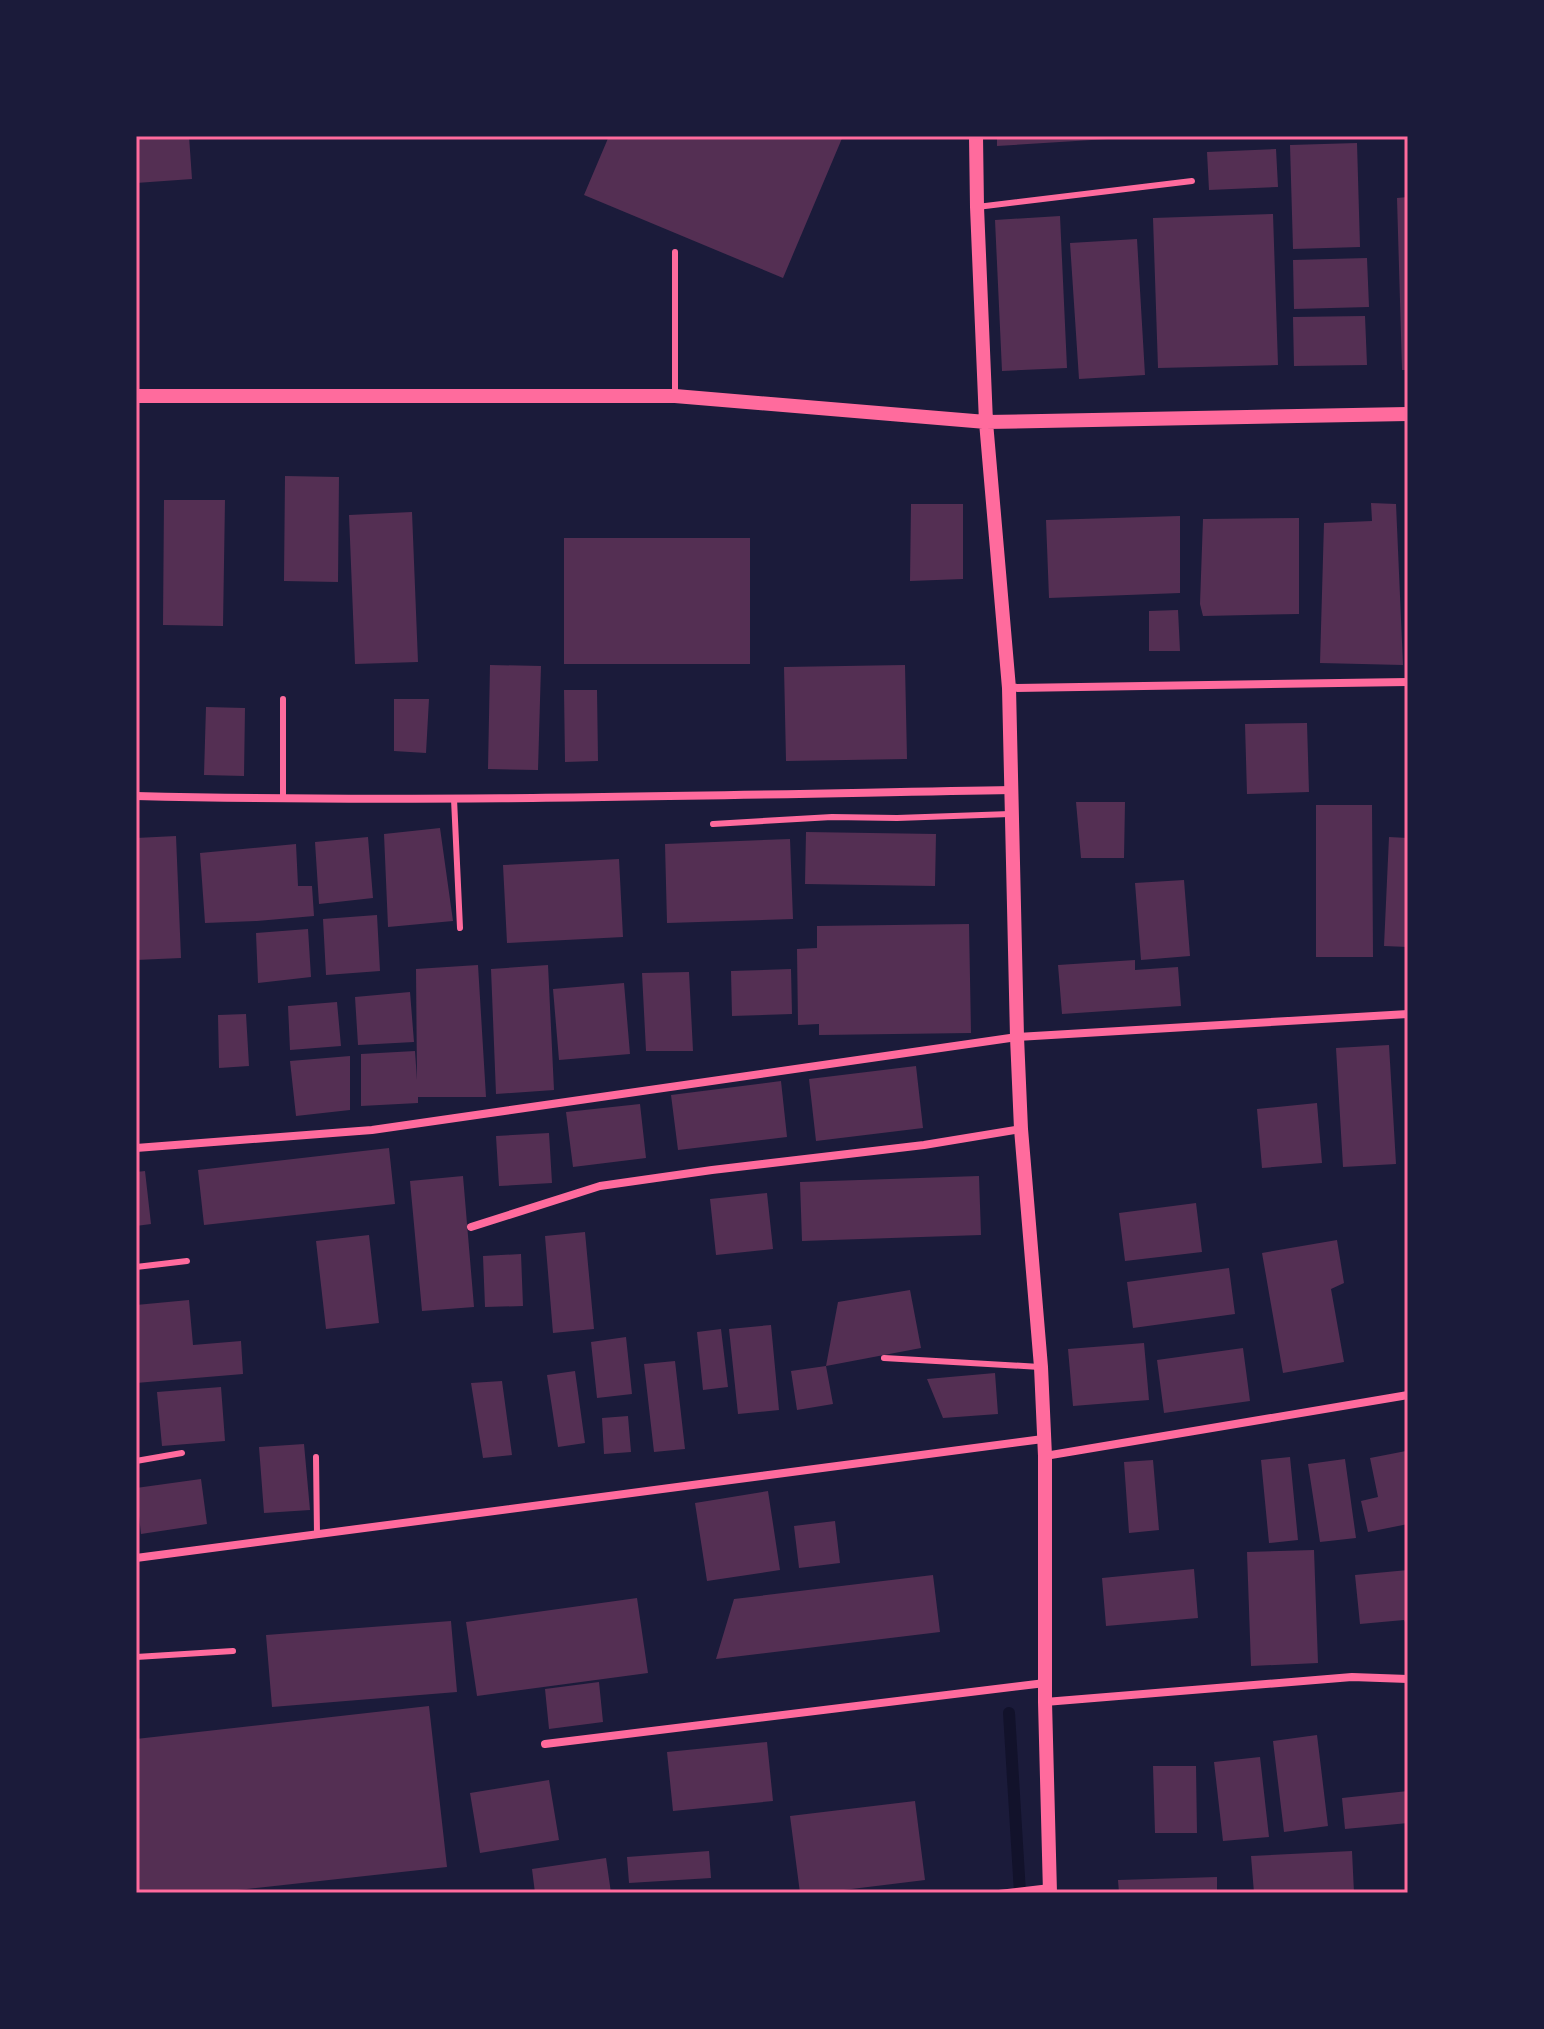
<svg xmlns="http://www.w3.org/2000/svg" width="1544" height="2029" viewBox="0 0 1544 2029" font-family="Arial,sans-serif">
  <rect width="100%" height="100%" fill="#1b1b3a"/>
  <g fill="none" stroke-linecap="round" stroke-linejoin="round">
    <path stroke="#12122b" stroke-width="12" d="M1009 1713 1020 1893"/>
  </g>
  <path fill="#542f53" d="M136 136H189L192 179 136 183Z
    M609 136H843L783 278 584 195Z
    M997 136H1124V138L997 146Z
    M1357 143 1360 247 1293 249 1290 145Z
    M1276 149 1278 187 1209 190 1207 152Z
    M1408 197V370H1402L1397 198Z
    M1273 214 1278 365 1158 368 1153 218Z
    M1060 216 1067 368 1002 371 995 220Z
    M1137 239 1145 375 1079 379 1070 243Z
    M1367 258 1369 307 1294 309 1293 260Z
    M1365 316 1367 365 1294 366 1293 317Z
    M285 476 339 477 338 582 284 581Z
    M164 500H225L223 626 163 625Z
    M1371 503 1396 504 1403 665 1320 663 1324 523 1372 521Z
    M911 504H963V579L910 581Z
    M412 512 418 662 355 664 349 515Z
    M1180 516V593L1049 598 1046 520Z
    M1299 518V614L1203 616 1200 604 1203 519Z
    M564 538H750V664H564Z
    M1178 610 1180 651H1149V611Z
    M490 665 541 666 538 770 488 769Z
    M905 665 907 759 786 761 784 667Z
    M564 690H597L598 761 565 762Z
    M394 699H429L426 753 394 751Z
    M206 707 245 708 244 776 204 775Z
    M1307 723 1309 792 1247 794 1245 724Z
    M1076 802H1125L1124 858H1081Z
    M1316 805H1372L1373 957H1316Z
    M440 828 453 921 388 927 384 834Z
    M806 832 936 834 935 886 805 884Z
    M176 836 181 958 136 960V838Z
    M368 837 373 898 319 904 315 842Z
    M1389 837 1408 838V947L1384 946Z
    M790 839 793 919 667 923 665 844Z
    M296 844 298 886H312L314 916 257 921 205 923 200 853Z
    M619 859 623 937 507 943 503 865Z
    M1184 880 1190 956 1141 960 1135 883Z
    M377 915 380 971 326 975 323 919Z
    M969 924 971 1033 819 1035V1024L798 1025 797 949 817 948V926Z
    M308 929 311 977 258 983 256 933Z
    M1135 960V970L1178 967 1181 1006 1062 1014 1058 965Z
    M478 965 486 1097H418V1103L361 1106V1054L415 1051 417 1080 416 969Z
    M548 965 554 1090 496 1094 491 969Z
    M791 969 792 1014 732 1016 731 971Z
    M689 972 693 1051H646L642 973Z
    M624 983 630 1054 559 1060 553 989Z
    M410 992 414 1042 358 1045 355 997Z
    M337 1002 341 1046 290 1050 288 1006Z
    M246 1014 249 1066 219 1068 218 1015Z
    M1389 1045 1396 1164 1343 1167 1336 1048Z
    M350 1056V1110L296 1116 290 1061Z
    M916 1066 923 1128 816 1141 809 1079Z
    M781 1081 787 1137 678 1150 671 1095Z
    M1317 1103 1322 1163 1262 1168 1257 1109Z
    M640 1104 646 1158 573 1167 566 1112Z
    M549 1133 552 1183 499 1186 496 1136Z
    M389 1148 395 1204 204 1225 198 1170Z
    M145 1171 151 1224 136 1226V1172Z
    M463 1176 474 1307 422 1311 410 1181Z
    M979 1176 981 1235 802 1241 800 1182Z
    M767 1193 773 1249 716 1255 710 1199Z
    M1196 1203 1202 1252 1125 1261 1119 1213Z
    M585 1232 594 1329 553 1333 545 1236Z
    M369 1235 379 1323 326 1329 316 1241Z
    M1337 1240 1344 1283 1331 1289 1344 1362 1283 1373 1262 1253Z
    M521 1254 523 1306 485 1307 483 1256Z
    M1229 1268 1235 1314 1133 1328 1127 1282Z
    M910 1290 921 1348 826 1366 838 1302Z
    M189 1300 193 1345 241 1341 243 1374 136 1383V1305Z
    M771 1325 779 1410 738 1414 729 1329Z
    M721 1329 728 1387 703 1390 697 1332Z
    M626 1337 632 1394 597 1398 591 1342Z
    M1144 1343 1149 1400 1073 1406 1068 1349Z
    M1243 1348 1250 1401 1164 1413 1157 1360Z
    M675 1361 685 1449 654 1452 644 1364Z
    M826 1366 833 1404 797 1410 791 1371Z
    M575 1371 585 1443 558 1447 547 1375Z
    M995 1373 998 1414 943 1418 927 1379Z
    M502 1381 512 1455 483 1458 471 1383Z
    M221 1387 225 1441 162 1446 157 1392Z
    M628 1416 631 1452 604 1454 602 1418Z
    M304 1444 310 1510 264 1513 259 1447Z
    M1406 1451 1408 1463V1524L1368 1532 1361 1501 1378 1497 1370 1458Z
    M1290 1457 1298 1540 1269 1543 1261 1460Z
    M1345 1459 1356 1538 1320 1542 1308 1464Z
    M1153 1460 1159 1530 1129 1533 1124 1462Z
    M201 1479 207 1524 141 1534 136 1488Z
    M768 1491 780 1570 707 1581 695 1503Z
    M835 1521 840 1563 799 1568 794 1526Z
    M1314 1550 1318 1663 1251 1666 1247 1552Z
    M1194 1569 1198 1618 1106 1626 1102 1578Z
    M1408 1570V1628L1404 1620 1360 1624 1355 1575Z
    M933 1575 940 1632 716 1659 734 1599Z
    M637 1598 648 1673 477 1696 466 1622Z
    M451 1621 457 1692 272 1707 266 1635Z
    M599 1682 603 1722 549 1729 545 1689Z
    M429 1706 447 1867 210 1893H136V1739Z
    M1317 1735 1328 1826 1284 1832 1273 1741Z
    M767 1742 773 1801 673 1811 667 1752Z
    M1260 1757 1269 1837 1223 1841 1214 1762Z
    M1153 1766H1196L1197 1833H1155Z
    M549 1780 559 1840 480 1853 470 1793Z
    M1408 1791V1823L1345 1829 1342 1798Z
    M915 1801 925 1880 819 1893H800L790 1816Z
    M709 1851 711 1878 629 1883 627 1857Z
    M1352 1851 1354 1893H1254L1251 1856Z
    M606 1858 611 1893H535L532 1869Z
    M1217 1877V1893H1119L1118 1880Z"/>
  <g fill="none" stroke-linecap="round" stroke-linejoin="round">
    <path stroke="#ff6b9d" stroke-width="6" d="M977 207 1192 181
      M675 252V396
      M283 699V799
      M454 799 460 928
      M713 824 832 817 897 818 1010 814
      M136 1267 187 1261
      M884 1358 1040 1367
      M316 1457 317 1534
      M136 1461 182 1453
      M136 1657 233 1651
      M999 1893 1050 1887"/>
    <path stroke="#ff6b9d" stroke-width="8" d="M1009 688 1408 682
      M136 796C428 803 720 795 1012 790
      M136 1148 372 1130 1017 1037 1408 1014
      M471 1227 600 1186 712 1170 924 1145 1021 1129
      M1045 1456 1408 1395
      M136 1558 1043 1439
      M1045 1702 1352 1677 1408 1679
      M545 1744 1045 1683"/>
    <path stroke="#ff6b9d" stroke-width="14" d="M976 136 977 207 986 422 1009 688 1017 1037 1021 1129 1041 1367 1045 1456V1702L1050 1893
      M136 396H675L986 422 1408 414"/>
  </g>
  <rect width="1544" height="2029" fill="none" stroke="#1b1b3a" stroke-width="276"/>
  <rect x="138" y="138" width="1268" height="1753" fill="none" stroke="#ff6b9d" stroke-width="3"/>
</svg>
